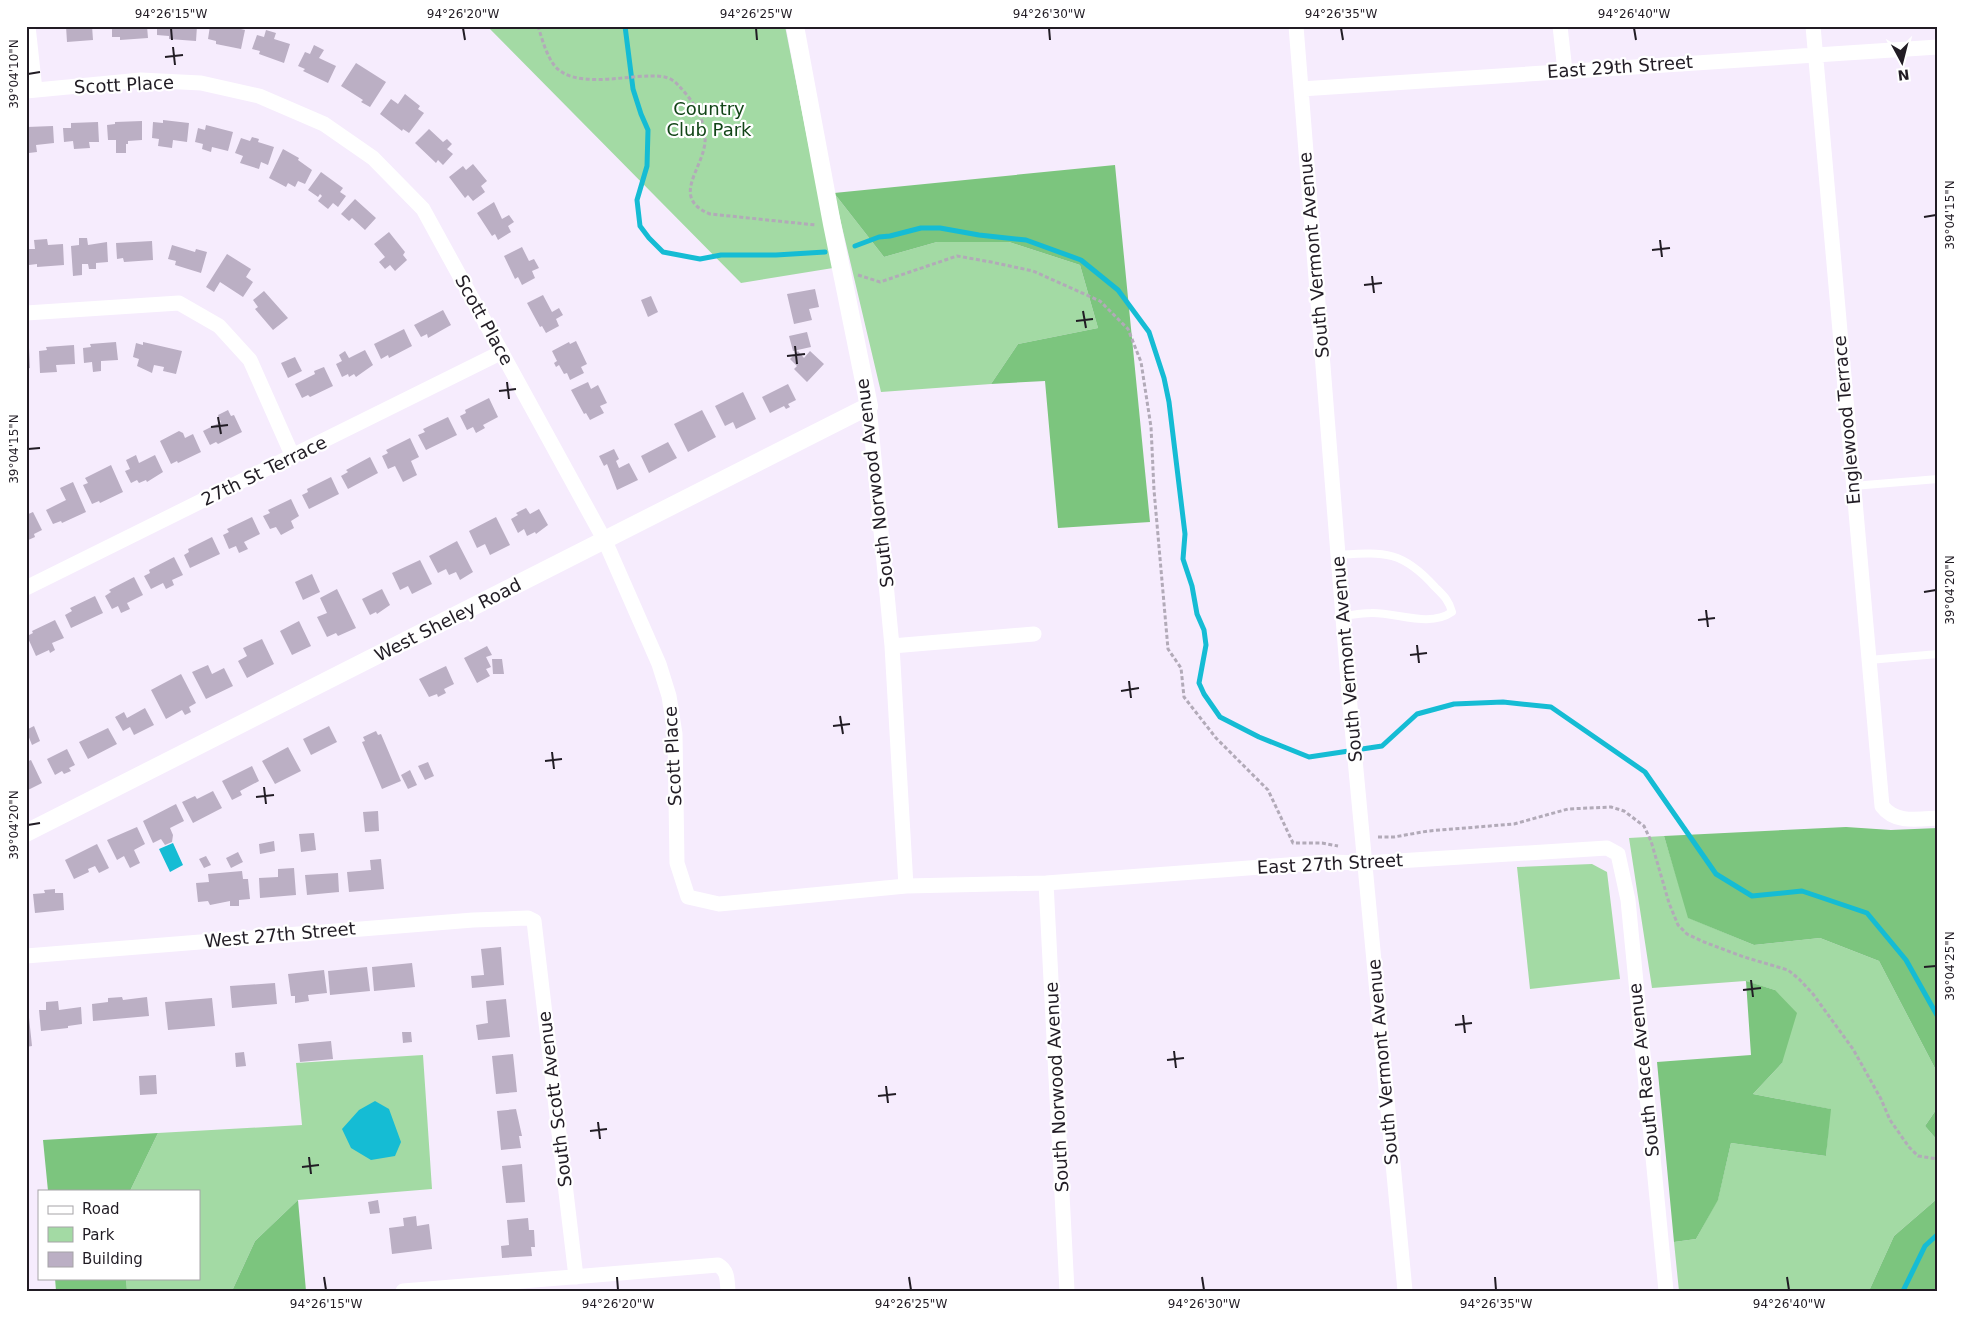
<svg xmlns="http://www.w3.org/2000/svg" width="1964" height="1317" viewBox="0 0 1964 1317" font-family="'DejaVu Sans',sans-serif">
  <rect width="100%" height="100%" fill="#f6ecfd"/>
  <path fill="#a3daa4" d="M487 26H785L833 268 741 283Z
    M834 193 884 257 937 242H1009L1080 265 1098 328 1018 344 991 384 881 392Z
    M1664 836 1689 918 1754 945 1820 938 1879 961 1938 1074V1107L1925 1126 1938 1141V1198L1894 1236 1869 1291H1679L1674 1242 1696 1239 1718 1199 1731 1143 1826 1156 1830 1109 1753 1094 1782 1063 1775 990 1745 981 1652 988 1629 838Z
    M1592 864 1607 872 1620 979 1530 989 1517 867Z
    M423 1055 432 1189 298 1200 255 1241 232 1291H127L126 1278H199V1191H130L158 1133 302 1125 296 1063Z"/>
  <path fill="#7cc57e" d="M1115 165 1150 522 1058 528 1045 381 991 384 1018 344 1098 328 1080 265 1009 242H937L884 257 834 193Z
    M1846 827 1891 830 1938 828V1074L1879 961 1820 938 1754 945 1688 918 1664 836Z
    M1746 981 1775 990 1797 1013 1782 1063 1753 1094 1831 1109 1826 1156 1731 1143 1718 1200 1696 1239 1674 1242 1657 1062 1751 1055Z
    M1938 1107V1141L1925 1126Z
    M158 1133 130 1191H48L43 1140Z
    M1938 1198V1291H1869L1894 1236Z
    M298 1200 306 1291H232L255 1241Z
    M55 1278H126L127 1291H56Z"/>
  <path fill="#15bcd4" d="M173 843 183 865 170 872 159 849Z
    M375 1101 389 1109 401 1142 395 1156 371 1160 351 1148 342 1129 359 1110Z"/>
  <g fill="none" stroke-linecap="round" stroke-linejoin="round">
    <path stroke="#15bcd4" stroke-width="5" d="M625 26 633 89 641 114 648 130 647 166 637 200 640 226 649 238 663 252 700 259 721 255H776L825 252
      M855 246 879 237 890 236 921 228H940L979 235 1026 240 1081 260 1118 290 1149 332 1164 378 1169 402 1185 534 1183 559 1192 586 1197 614 1204 630 1206 645 1199 683 1204 694 1220 717 1259 737 1309 757 1382 746 1417 714 1454 704 1503 702 1551 707 1645 772 1716 874 1752 896 1802 891 1867 913 1906 960 1938 1017
      M1903 1291 1925 1246 1938 1234"/>
  </g>
  <path fill="#bbafc4" d="M66 26H92L93 40 67 42Z
    M112 26H147L148 38 120 40V37H112Z
    M157 26H197L196 41 169 39V36L157 35Z
    M210 26H229L245 30 241 49 216 44V41L208 39Z
    M266 30 276 33 274 39 290 44 284 63 259 54 260 51 252 49 257 35 264 37Z
    M314 45 324 50 319 58 336 66 328 83 303 71 305 69 298 66 305 52 310 54Z
    M356 63 386 82 370 107 361 102 363 100 341 86Z
    M405 94 420 106 418 109 424 113 409 133 403 129 402 131 380 114 391 99 398 104Z
    M163 120 189 123 187 142 173 140 172 148 158 146 159 139 152 138 153 122 163 123Z
    M142 121V140L128 141V144H126V153H116V140H108L107 125 115 124V122Z
    M98 122 99 142H89L90 148 74 149 73 141 64 142 63 128H71V123Z
    M206 125 233 132 228 151 212 147 211 152 202 149 203 144 195 142 198 128 205 130Z
    M53 126 54 143 36 145 37 152 29 153V146H26L27 127Z
    M429 129 443 142 447 139 452 144 447 149 453 154 443 165 438 160 436 163 415 143Z
    M252 137 259 139 258 142 274 147 268 165 261 162 259 169 240 163 243 156 235 153 241 138 250 141Z
    M283 149 299 158 298 160 312 170 305 184 298 181 295 187 288 183 286 187 269 178Z
    M473 164 487 181 481 186 485 192 473 201 468 195 465 198 449 177 463 166 466 170Z
    M321 172 343 188 340 192 346 196 338 207 333 203 328 209 318 201 322 196 320 194 318 197 308 190Z
    M355 199 376 218 365 230 352 218 349 221 341 214Z
    M494 202 502 219 509 215 514 222 508 226 511 232 498 240 495 234 492 236 477 213Z
    M389 232 405 252 403 255 407 260 395 271 390 265 385 269 379 262 385 257 374 244Z
    M79 238H87L88 245 107 242 108 262 96 263V269H89L88 264H82V275L73 276 71 246 79 245Z
    M47 239 48 245 63 244 64 265 37 267V264L29 265 28 249H35L34 240Z
    M152 241 153 260 124 262 123 258 117 259 116 243Z
    M172 245 195 252 196 249 207 252 201 273 175 265 176 261 168 259Z
    M522 247 529 261 534 259 539 268 532 271 535 278 522 285 518 277 515 279 504 256Z
    M227 254 251 269 246 277 253 282 243 297 220 282 214 292 206 287Z
    M815 289 819 307 809 309 812 320 794 324 787 294Z
    M264 291 288 318 273 330 255 309 258 307 253 300Z
    M543 295 552 312 559 308 563 315 556 319 559 326 546 333 542 326 540 327 527 303Z
    M651 296 658 312 648 317 641 300Z
    M443 310 451 325 428 338 427 334 421 337 414 325Z
    M404 329 412 346 389 358 388 355 381 359 374 344Z
    M807 332 811 347 793 351 789 336Z
    M576 341 587 364 581 367 584 373 570 380 567 373 564 374 559 365 556 367 554 363 557 361 552 351 569 342 570 344Z
    M116 342 118 360 101 361V371L93 372 92 362 84 363 83 348 91 347 90 344Z
    M143 342 182 351 176 374 163 371 164 367 154 365 152 373 137 366 139 359 133 357 136 343 143 345Z
    M74 345 75 364 56 365 57 372 40 373 39 351 47 350 46 347Z
    M26 348H29L30 368 26 369Z
    M365 350 373 365 356 377 354 374 349 377 348 374 342 377 336 364 342 361 339 355 345 351 349 358Z
    M798 351 804 358 810 351 824 364 807 382 794 369 797 366 790 359Z
    M295 357 302 371 288 378 281 363Z
    M324 367 333 386 310 397 308 395 302 398 295 384 315 374 314 371Z
    M588 382 591 389 598 385 607 403 600 406 604 413 590 420 586 413 584 414 571 390Z
    M788 384 796 400 788 404 790 407 786 409 784 406 770 413 762 397Z
    M743 392 756 419 736 429 733 422 725 426 715 406Z
    M489 398 498 417 483 425 485 428 476 433 473 427 467 430 460 416 466 413 465 410Z
    M228 410 231 416 234 415 242 432 218 444 216 442 210 445 203 431 221 422 218 415Z
    M702 410 716 437 688 452 674 424Z
    M448 417 457 435 426 450 418 435 425 432 423 429Z
    M179 431 183 433 185 438 193 434 201 452 178 463 177 461 171 464 160 441Z
    M410 438 419 457 411 461 417 475 403 482 395 466 388 469 382 456 388 453 386 450Z
    M668 442 677 458 649 473 641 456Z
    M614 449 619 459 616 461 619 468 629 463 638 480 617 490 607 464 604 466 599 456Z
    M136 455 139 463 155 455 163 472 147 482 146 480 139 483 137 480 131 483 125 471 130 469 126 460Z
    M370 457 378 473 348 489 341 476 348 472 346 470Z
    M111 465 123 492 100 503 99 501 92 504 83 485 88 483 85 478Z
    M331 477 339 494 309 509 302 495 308 492 307 489Z
    M73 482 86 512 62 523 61 521 53 524 46 510 66 500 60 488Z
    M291 499 299 516 291 521 294 528 281 535 276 527 270 529 263 516 270 513 268 510Z
    M526 508 530 514 539 509 548 525 536 534 535 532 527 536 524 529 518 533 511 519 518 515 516 513Z
    M33 512 42 530 34 534 35 537 26 541V515Z
    M252 517 260 534 244 542 248 549 239 553 236 546 229 549 223 535 229 532 227 529Z
    M496 517 510 545 490 555 485 544 477 548 469 531Z
    M212 537 220 554 190 568 184 555 189 552 188 549Z
    M457 541 473 572 460 580 456 572 449 575 446 569 438 573 429 556Z
    M174 557 183 575 172 580 174 585 166 589 163 583 151 589 144 576 150 573 149 570Z
    M420 560 432 584 412 594 408 586 400 590 392 573Z
    M312 574 320 592 303 600 295 582Z
    M134 577 143 595 127 603 130 609 121 613 118 606 112 609 105 596 111 592 109 590Z
    M337 589 356 628 338 636 336 633 327 637 317 617 327 613 320 598Z
    M382 589 390 605 377 614 376 612 370 615 362 599Z
    M95 596 103 613 71 628 65 615 72 611 70 608Z
    M55 620 64 638 52 643 55 650 50 653 49 650 36 656 27 636 33 633 32 631Z
    M299 621 311 646 292 655 280 631Z
    M262 639 274 664 247 678 238 661 247 656 243 648Z
    M487 646 492 655 486 657 491 667 486 669 490 676 477 683 464 658Z
    M492 659H502L504 674H493Z
    M208 665 212 674 224 668 233 686 206 699 192 672Z
    M446 666 454 684 444 689 446 693 438 697 437 694 429 697 419 679Z
    M181 674 196 703 189 707 191 712 185 715 182 710 166 719 151 690Z
    M145 708 154 725 134 735 130 727 123 731 115 717 124 712 127 718Z
    M34 726 40 741 32 745 26 730Z
    M329 726 337 742 311 755 303 739Z
    M108 728 117 744 88 759 79 742Z
    M376 731 378 735 381 734 401 781 382 789 362 742 365 741 363 737Z
    M288 747 301 771 275 784 262 761Z
    M67 749 75 765 69 768 71 771 64 774 62 771 55 775 47 759Z
    M31 760 42 783 26 791V762Z
    M428 762 434 776 425 780 418 766Z
    M252 766 259 781 240 791 242 795 232 800 222 781Z
    M410 770 417 785 408 789 401 775Z
    M213 791 222 808 193 823 182 802 195 796 197 799Z
    M176 804 184 821 170 828 173 835 172 842 165 845 161 839 153 843 143 821Z
    M378 811 379 831 365 832 363 812Z
    M137 827 145 844 134 850 140 863 130 868 124 856 117 860 107 840Z
    M314 833 316 850 301 852 299 834Z
    M274 841 275 851 260 854 259 844Z
    M97 844 109 868 99 873 95 866 88 869 89 872 74 879 65 860Z
    M238 852 243 862 231 868 226 858Z
    M206 856 211 865 204 868 199 859Z
    M381 859 384 889 349 892 347 872 371 870 370 860Z
    M294 868 296 895 260 898 259 878 278 877V869Z
    M242 871 243 879H248L250 899 239 900V906H230V901L210 905 208 901 198 902 196 883 209 882 208 874Z
    M338 873 339 892 307 895 305 875Z
    M55 889V893H63L64 910 35 913 33 894 45 893 44 890Z
    M501 947 504 985 472 988 471 976 484 975 481 949Z
    M412 963 415 987 374 991 372 967Z
    M367 967 370 991 330 995 328 971Z
    M324 970 327 993 308 995 309 1001 295 1003V996H291L288 974Z
    M275 983 277 1004 232 1008 230 986Z
    M122 997 123 1000 147 997 149 1016 93 1021 92 1004 108 1002V998Z
    M212 998 215 1026 168 1030 165 1002Z
    M506 999 510 1037 478 1040 476 1025 488 1023 486 1001Z
    M58 1001 59 1010 81 1007 82 1024 68 1026V1028L41 1031 39 1010H46V1002Z
    M26 1008H28L32 1046 26 1047Z
    M402 1032H411L412 1042 403 1043Z
    M331 1041 333 1059 300 1062 298 1044Z
    M244 1052 246 1066 236 1067 235 1053Z
    M513 1054 517 1092 496 1094 492 1056Z
    M156 1075 157 1094 140 1095 139 1076Z
    M516 1109 522 1136H519L521 1148 501 1150 497 1111Z
    M522 1164 525 1202 506 1203 502 1166Z
    M378 1200 380 1213 370 1214 368 1202Z
    M416 1216 417 1226 429 1224 432 1249 392 1254 389 1228 404 1226 403 1218Z
    M528 1218 529 1230H534L535 1247H531L532 1256 502 1258 501 1246 509 1245 507 1220Z"/>
  <g fill="none" stroke-linecap="round" stroke-linejoin="round">
    <path stroke="#b2aab8" stroke-width="3" stroke-dasharray="4 2.5" stroke-linecap="butt" d="M538 26C542 39 546 54 554 65 572 89 623 76 650 76 661 76 670 76 678 85 692 99 707 122 705 142 703 169 670 198 710 214L816 225
      M858 275 880 282 957 256 991 262 1033 271 1100 301 1128 329 1141 362 1151 427 1154 490 1168 649 1181 668 1184 697 1216 738 1268 790 1293 843H1322L1338 846
      M1378 837H1394L1428 831 1514 824 1568 809 1611 807 1624 811 1644 826 1651 841 1669 903 1678 925 1687 934 1704 942 1744 957 1788 970 1799 979 1813 994 1853 1049 1881 1099 1890 1120 1909 1147 1918 1156 1938 1159"/>
    <path stroke="#fff" stroke-width="8" d="M1853 486 1938 479
      M1338 555C1384 552 1402 550 1435 587 1443 595 1449 600 1452 612 1429 628 1396 612 1371 613 1362 613 1352 615 1343 616
      M1869 660 1938 654"/>
    <path stroke="#fff" stroke-width="15" d="M28 26 35 90
      M1296 26 1350 706 1405 1291
      M1560 26 1565 71
      M1813 26 1882 806C1895 824 1919 819 1938 818
      M1301 89 1938 47
      M26 91 141 80 201 83 259 96 324 124 373 158 423 209 605 541 659 664 669 696 675 734 677 863 688 897 719 904 906 886 1046 883 1329 862 1365 863 1607 848 1618 854 1628 900 1666 1291
      M26 313 179 303 219 326 250 360 293 457
      M869 406 892 646 906 886
      M26 588 502 352
      M892 646 1034 634
      M1046 883 1067 1291
      M26 956 473 920 528 918 534 921 576 1277
      M403 1291 718 1265C728 1271 727 1279 728 1291"/>
    <path stroke="#fff" stroke-width="18" d="M26 833 869 406 832 224 795 26"/>
  </g>
  <path fill="none" stroke="#211c24" stroke-width="2" d="M171 28 172 40M463 28 465 40M756 28 757 40M1049 28 1050 40M1341 28 1343 40M1634 28 1636 40M173 47 175 65M165 57 183 55M28 74 40 72M1924 217 1936 215M1660 240 1662 257M1652 250 1670 248M1372 276 1374 293M1364 285 1382 283M1083 311 1086 328M1076 321 1093 319M795 346 797 364M787 356 805 354M507 382 509 399M499 391 516 389M218 417 221 434M211 427 228 425M28 449 40 448M1924 592 1936 590M1706 610 1708 627M1698 620 1715 618M1417 645 1419 663M1410 655 1427 653M1129 681 1131 698M1121 691 1139 688M840 716 843 734M833 726 850 724M552 752 554 769M545 761 562 759M264 787 266 804M256 797 274 795M28 825 40 823M1924 967 1936 966M1751 980 1753 997M1743 990 1761 988M1463 1015 1465 1033M1455 1025 1472 1023M1174 1051 1176 1068M1167 1060 1184 1058M886 1086 888 1103M878 1096 896 1094M598 1122 600 1139M590 1131 607 1129M309 1157 311 1174M302 1167 319 1165M324 1277 326 1290M617 1277 618 1290M909 1277 911 1290M1202 1277 1204 1290M1495 1277 1496 1290M1787 1277 1789 1290"/>
  <g text-anchor="middle" stroke-width="4.5" stroke-linejoin="round" paint-order="stroke">
    <g font-size="18" fill="#211c24" stroke="#fff">
      <text transform="translate(1620 67) rotate(-4)" y="6">East 29th Street</text>
      <text transform="translate(124 85) rotate(-3)" y="6">Scott Place</text>
      <text transform="translate(1314 255) rotate(-95)" y="6">South Vermont Avenue</text>
      <text transform="translate(484 320) rotate(61)" y="6">Scott Place</text>
      <text transform="translate(1847 420) rotate(-95)" y="6">Englewood Terrace</text>
      <text transform="translate(264 471) rotate(-26)" y="6">27th St Terrace</text>
      <text transform="translate(875 483) rotate(-97)" y="6">South Norwood Avenue</text>
      <text transform="translate(448 620) rotate(-27)" y="6">West Sheley Road</text>
      <text transform="translate(1347 659) rotate(-95)" y="6">South Vermont Avenue</text>
      <text transform="translate(673 756) rotate(-93)" y="6">Scott Place</text>
      <text transform="translate(1330 864) rotate(-3)" y="6">East 27th Street</text>
      <text transform="translate(280 935) rotate(-5)" y="6">West 27th Street</text>
      <text transform="translate(1383 1062) rotate(-95)" y="6">South Vermont Avenue</text>
      <text transform="translate(1644 1070) rotate(-96)" y="6">South Race Avenue</text>
      <text transform="translate(1057 1087) rotate(-93)" y="6">South Norwood Avenue</text>
      <text transform="translate(555 1099) rotate(-97)" y="6">South Scott Avenue</text>
    </g>
    <g font-size="18" fill="#124517" stroke="#fff">
      <text x="709" y="115">Country<tspan x="709" dy="21">Club Park</tspan></text>
    </g>
  </g>
  <rect width="1964" height="1317" fill="none" stroke="#ffffff" stroke-width="55"/>
  <rect x="38" y="1190" width="162" height="90" fill="#ffffff" stroke="#a6a4a7"/>
  <rect x="48" y="1206" width="25" height="8" fill="#ffffff" stroke="#a6a4a7"/>
  <text x="82" y="1214" font-size="15" fill="#211c24">Road</text>
  <rect x="48" y="1227" width="25" height="15" fill="#a3daa4" stroke="#a6a4a7"/>
  <text x="82" y="1240" font-size="15" fill="#211c24">Park</text>
  <rect x="48" y="1252" width="25" height="15" fill="#bbafc4" stroke="#a6a4a7"/>
  <text x="82" y="1264" font-size="15" fill="#211c24">Building</text>
  <g transform="translate(1902 62) rotate(173)" stroke="#ffffff" stroke-width="4" paint-order="stroke">
  <path d="M0-4L9 19L0 12L-9 19Z" fill="#211c24"/>
  <text y="-8" font-size="14" font-weight="bold" text-anchor="middle" fill="#211c24">N</text>
  </g>
  <rect x="28" y="28" width="1908" height="1262" fill="none" stroke="#211c24" stroke-width="2"/>
  <g font-size="12" text-anchor="middle" fill="#211c24">
    <text x="171" y="18">94°26'15"W</text>
    <text x="463" y="18">94°26'20"W</text>
    <text x="756" y="18">94°26'25"W</text>
    <text x="1049" y="18">94°26'30"W</text>
    <text x="1341" y="18">94°26'35"W</text>
    <text x="1634" y="18">94°26'40"W</text>
    <text transform="translate(14 74) rotate(-90)" y="4">39°04'10"N</text>
    <text transform="translate(1950 215) rotate(-90)" y="4">39°04'15"N</text>
    <text transform="translate(14 449) rotate(-90)" y="4">39°04'15"N</text>
    <text transform="translate(1950 590) rotate(-90)" y="4">39°04'20"N</text>
    <text transform="translate(14 825) rotate(-90)" y="4">39°04'20"N</text>
    <text transform="translate(1950 966) rotate(-90)" y="4">39°04'25"N</text>
    <text x="326" y="1308">94°26'15"W</text>
    <text x="618" y="1308">94°26'20"W</text>
    <text x="911" y="1308">94°26'25"W</text>
    <text x="1204" y="1308">94°26'30"W</text>
    <text x="1496" y="1308">94°26'35"W</text>
    <text x="1789" y="1308">94°26'40"W</text>
  </g>
</svg>
